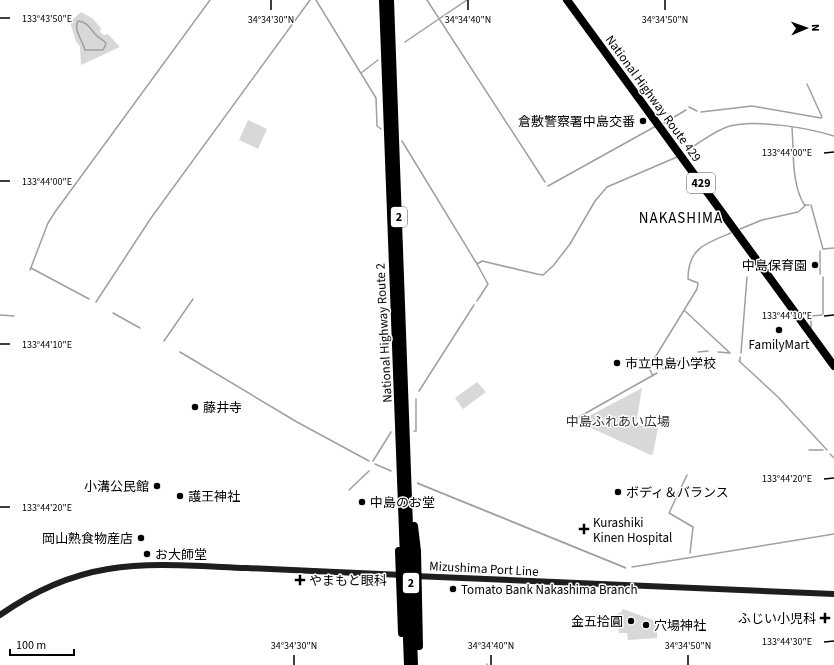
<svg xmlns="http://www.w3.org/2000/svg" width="834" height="665" viewBox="0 0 834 665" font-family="'Source Sans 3','Noto Sans JP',sans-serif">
  <rect width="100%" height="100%" fill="#fff"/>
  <path fill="#d8d8d8" d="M81 12 92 18 101 28 100 32 104 35 108 34 120 47 81 65 80 46 76 42 70 22Z
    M248 120 267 129 258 149 239 140Z
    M477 382 486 392 463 409 455 398Z
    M642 388 636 424 658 428 653 454 651 455 591 428 589 416Z
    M623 609 653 620 657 626V638L628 640 627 633H619L618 625 613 624V616L621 612Z"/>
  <path fill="#9f9f9f" d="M417 482 626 567V569L417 484Z"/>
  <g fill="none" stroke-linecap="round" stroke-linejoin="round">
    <path stroke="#9f9f9f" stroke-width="1.5" d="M316 0 376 98 377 126 381 129
      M427 0 545 182
      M78 21C88 22 90 29 96 35 99 39 104 39 106 44L103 50H85C83 41 73 30 78 21Z
      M405 42 467 0
      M361 73 378 60
      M689 107 697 111
      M701 112 752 106 821 118 822 117 807 84
      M664 123 686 110
      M402 141 477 264 482 261 537 274 543 275 553 266 570 244 595 201 607 187 677 157
      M688 150C701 142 715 130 730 126 755 119 809 128 834 136
      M548 186 656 126
      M805 205H809
      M811 205 823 249 834 248
      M740 229 762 220 798 212 805 206C791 185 794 152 792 128
      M820 251V274
      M31 268 89 299
      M30 270 48 223 55 212 210 0
      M823 277V314
      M477 301 488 284 477 264
      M96 302 151 218 310 0
      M685 311 730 353
      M113 313 140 328
      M0 315 14 316
      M811 328V316L822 315
      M164 341 193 299
      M180 352 297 422 369 461
      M698 352 708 351
      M718 352 730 353
      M741 353 747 277
      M739 361 778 397 827 450
      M740 361V357
      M663 369 685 357
      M653 376 650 370 651 364 697 289 698 283 688 279C688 248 706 243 731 233
      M419 391 474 305
      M570 422 657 373
      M414 431H416V399
      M809 450H823
      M830 454 834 458
      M373 461 391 432
      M375 464 391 471
      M687 475 669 513 693 527 690 553
      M349 490 369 471
      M632 567 834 534
      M487 665V664"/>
    <path stroke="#1e1e1e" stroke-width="6" d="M414 576 834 594
      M0 615C85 555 148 564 246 568 298 570 351 573 403 575"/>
    <path stroke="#000" stroke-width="8" d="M383 0 408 665
      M390 0 414 665
      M567 0 834 366
      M414 526 417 551 419 646
      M399 551 402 633"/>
  </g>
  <path fill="none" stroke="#000" stroke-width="1.5" d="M271 0V10M468 0V10M665 0V10M0 18H10M824 153 834 152M0 181H10M824 316 834 315M0 344H10M824 479 834 478M0 507H10M824 642 834 641M294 655V665M491 655V665M688 655V665"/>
  <g fill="#000" stroke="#fff" stroke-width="1.5">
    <circle cx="643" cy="121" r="4"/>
    <circle cx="815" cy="265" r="4"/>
    <circle cx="779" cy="330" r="4"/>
    <circle cx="617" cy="363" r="4"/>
    <circle cx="195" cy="407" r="4"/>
    <circle cx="157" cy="486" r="4"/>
    <circle cx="618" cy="492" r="4"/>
    <circle cx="180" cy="496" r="4"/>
    <circle cx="362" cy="502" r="4"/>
    <path d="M582 523h4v4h4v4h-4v4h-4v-4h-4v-4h4z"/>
    <circle cx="141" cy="538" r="4"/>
    <circle cx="147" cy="554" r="4"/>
    <path d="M298 574h4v4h4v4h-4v4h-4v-4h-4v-4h4z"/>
    <circle cx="453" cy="589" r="4"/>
    <path d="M823 612h4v4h4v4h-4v4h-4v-4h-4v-4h4z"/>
    <circle cx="631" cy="621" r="4"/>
    <circle cx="646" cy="625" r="4"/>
  </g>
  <g text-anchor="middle" stroke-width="3" stroke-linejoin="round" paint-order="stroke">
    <g fill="#fff" stroke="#4c4c4c" stroke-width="1">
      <rect x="687" y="173" width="28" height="20" rx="3"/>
      <rect x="391" y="207" width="16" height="20" rx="3"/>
      <rect x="403" y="573" width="16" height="20" rx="3"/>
    </g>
    <g font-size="12" font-weight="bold" fill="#000">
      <text x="701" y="187">429</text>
      <text x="399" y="221">2</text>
      <text x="411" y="587">2</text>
    </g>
    <g font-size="13" fill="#000" stroke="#fff">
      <text transform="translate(654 98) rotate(54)" y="5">National Highway Route 429</text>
      <text transform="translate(383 333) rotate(-93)" y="5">National Highway Route 2</text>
      <text transform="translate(484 568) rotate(3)" y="5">Mizushima Port Line</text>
    </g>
    <g font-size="13" fill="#000" stroke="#fff" text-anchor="start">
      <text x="635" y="126" text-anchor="end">倉敷警察署中島交番</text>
      <text x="807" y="270" text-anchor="end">中島保育園</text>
      <text x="779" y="349" text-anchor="middle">FamilyMart</text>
      <text x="625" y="368">市立中島小学校</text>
      <text x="203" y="412">藤井寺</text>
      <text x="149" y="491" text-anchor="end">小溝公民館</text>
      <text x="626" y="497">ボディ＆バランス</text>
      <text x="188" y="501">護王神社</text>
      <text x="370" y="507">中島のお堂</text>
      <text x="593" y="527">Kurashiki<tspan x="593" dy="15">Kinen Hospital</tspan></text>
      <text x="133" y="543" text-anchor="end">岡山熟食物産店</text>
      <text x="155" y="559">お大師堂</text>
      <text x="309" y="585">やまもと眼科</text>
      <text x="461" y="594">Tomato Bank Nakashima Branch</text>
      <text x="816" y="623" text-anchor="end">ふじい小児科</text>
      <text x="623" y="626" text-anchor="end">金五拾圓</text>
      <text x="654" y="630">穴場神社</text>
    </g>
    <g font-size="13" fill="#2f2f2f" stroke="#fff">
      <text x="618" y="426">中島ふれあい広場</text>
    </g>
    <g font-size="15" letter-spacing="1" fill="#000" stroke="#fff">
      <text x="681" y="223">NAKASHIMA</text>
    </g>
  </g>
  <g font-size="10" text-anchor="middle" fill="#000" stroke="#fff" stroke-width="3" stroke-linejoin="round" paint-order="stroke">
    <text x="47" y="22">133°43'50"E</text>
    <text x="271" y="23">34°34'30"N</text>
    <text x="468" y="23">34°34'40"N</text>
    <text x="665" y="23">34°34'50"N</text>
    <text x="787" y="156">133°44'00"E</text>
    <text x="47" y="185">133°44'00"E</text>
    <text x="787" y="319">133°44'10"E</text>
    <text x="47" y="348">133°44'10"E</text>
    <text x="787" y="482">133°44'20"E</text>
    <text x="47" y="511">133°44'20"E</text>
    <text x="787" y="645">133°44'30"E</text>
    <text x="294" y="649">34°34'30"N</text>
    <text x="491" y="649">34°34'40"N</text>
    <text x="688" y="649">34°34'50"N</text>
  </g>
  <g transform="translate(806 28) rotate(88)" stroke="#ffffff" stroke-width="3" paint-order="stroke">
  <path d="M0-3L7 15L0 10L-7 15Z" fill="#000000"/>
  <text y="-6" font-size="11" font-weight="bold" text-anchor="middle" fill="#000000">N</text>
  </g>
  <path d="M10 649v6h64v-6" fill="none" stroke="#000000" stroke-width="2"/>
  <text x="16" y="649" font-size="12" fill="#000000" stroke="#ffffff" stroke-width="3" paint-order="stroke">100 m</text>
</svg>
